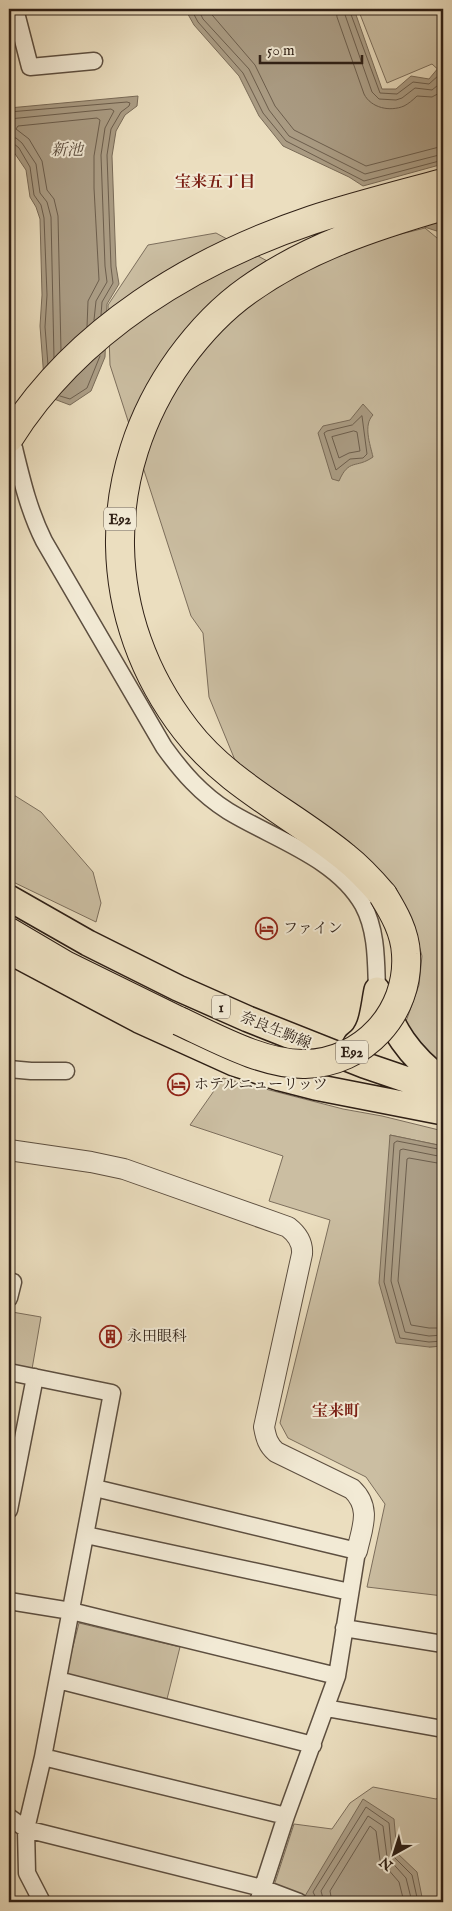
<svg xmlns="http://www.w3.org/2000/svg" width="452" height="1911" viewBox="0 0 452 1911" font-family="'IM FELL English','Noto Serif JP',serif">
  <rect width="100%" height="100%" fill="#ebdebf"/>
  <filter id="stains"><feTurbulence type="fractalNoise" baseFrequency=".004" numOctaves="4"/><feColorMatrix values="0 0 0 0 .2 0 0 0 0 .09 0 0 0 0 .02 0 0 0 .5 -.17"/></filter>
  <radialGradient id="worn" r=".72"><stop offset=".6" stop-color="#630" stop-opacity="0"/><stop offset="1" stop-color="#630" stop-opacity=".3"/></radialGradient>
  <path fill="#cbbea2" stroke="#7c6e5c" d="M358 9H443V74L432 64 387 83Z
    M425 228 443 243V1071L404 1027 419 985 422 956 415 931 237 765 209 697 203 633 191 616 110 365 108 305 148 245 216 233 280 268 301 267 357 245Z
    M9 792 41 812 93 872 101 903 96 922 9 880Z
    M223 1078 343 1109 382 1116 443 1131V1146L390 1135 429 1347 443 1346V1596L367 1587 385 1504 366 1477 288 1438 280 1423 330 1220 269 1201 283 1156 190 1125Z
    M12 1312 41 1317 32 1369 9 1365V1328Z
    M79 1623 180 1647 167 1699 66 1674Z
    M373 1787 436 1799 443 1796V1902H266V1901H269L294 1824 332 1829 350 1803Z"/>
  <path fill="#ab9d85" stroke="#796b58" d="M185 9H354L382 89H396L411 76 429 79 439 67 443 71V164L363 186 349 177 283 146 259 116 239 76 194 25Z
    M138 96 137 106 125 115 116 131 112 156 116 266 119 284 107 304 105 357 91 391 70 405 54 399 44 379 40 326 42 295 40 219 36 207 30 197 26 170 9 145V108Z
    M443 219V233L418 225Z
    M363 404 373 415C363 425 370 444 373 457 356 469 349 458 339 481L332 479 318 433 323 426 350 420Z
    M390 1135 443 1146V1346L429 1347 396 1343 379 1283Z
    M363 1799 394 1819 397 1853 417 1872 423 1902H317L305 1896Z"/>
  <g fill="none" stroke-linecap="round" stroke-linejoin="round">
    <path stroke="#6c5e4d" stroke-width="1" d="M191 9 198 22 243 73 263 113 286 141 364 181 443 160
      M198 9 203 19 249 69 269 110 289 136 365 174 443 154
      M207 9 255 65 275 106 294 130 366 166 443 146
      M336 9 337 17 364 94C371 108 390 112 404 106 408 104 413 100 417 96L432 97 443 91
      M343 9 372 92 379 99 396 100 402 98 415 88 432 90 443 81
      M349 9 380 93 397 94 413 82 429 84 439 75 443 74
      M9 112 127 102 130 103 129 106 121 112 111 129 107 155 111 267 113 283 102 302 101 315
      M9 119 111 109 114 111 105 128 101 155 105 266 107 282 96 301 94 320
      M9 137 16 138 22 143 36 164 40 193 47 202 51 217 54 358
      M9 143H13L19 148 30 167 34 195 41 205 44 218 47 295 45 327 48 365
      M61 351 58 216 54 199 47 190 42 161 29 139 16 129 18 126 97 118 100 120 94 156V188L99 280 88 301 87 327
      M60 396 70 399 87 388 100 356
      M362 416 367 454 363 458 350 459 336 470 324 433 327 431 352 425Z
      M354 431 357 432 360 451 349 453 339 458 332 437Z
      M443 1150 397 1141 394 1143 384 1282 400 1338 429 1342 443 1341
      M443 1157 403 1149 400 1150 391 1281 405 1332 429 1336 443 1335
      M443 1164 409 1158 407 1159 398 1281 411 1325 429 1328H443
      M318 1902 313 1892 366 1807 389 1823 392 1855 412 1875 418 1902
      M324 1902 321 1891 368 1816 383 1826 387 1857 406 1878 412 1902
      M332 1902 330 1891 370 1826 376 1831 380 1860 399 1882 404 1902"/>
    <defs>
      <path id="minor" d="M15 9 30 67 94 61
        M14 448C22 481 29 511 44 541L164 747C182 772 201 794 228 811 272 838 337 858 363 905 377 931 376 962 377 990
        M9 1069 31 1071H66
        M9 1298 13 1282
        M9 1372 112 1393 43 1757 26 1829 27 1873 42 1902
        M95 1488 357 1551 337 1676 286 1816 258 1902
        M9 1510 35 1377
        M86 1535 350 1592
        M9 1601 71 1611 337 1676
        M344 1628 443 1644
        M58 1680 313 1745
        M326 1708 443 1729
        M43 1757 286 1816
        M9 1817 26 1829 262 1888 299 1902"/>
      <path id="tertiary" d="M9 1150 91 1162 124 1169 288 1227C297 1234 303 1242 302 1254L264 1427C266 1438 268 1445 276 1452L352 1489C372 1508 362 1528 357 1551"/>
      <path id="primary" d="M9 898 88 943 178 988 248 1019 364 1065 443 1092
        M9 951 139 1020 234 1063 280 1078 315 1087 443 1112
        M356 1044C373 1032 373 1009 377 990 394 1031 407 1054 443 1081"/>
      <path id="motorway" d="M9 438C77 330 193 260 312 220 355 206 399 195 443 183
        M383 895C371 881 359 868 345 857 293 814 228 785 186 730 100 619 98 473 180 359 199 333 221 309 248 290 307 248 374 226 443 206
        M9 932 65 965 179 1021"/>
    </defs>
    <use href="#minor" stroke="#5d4f40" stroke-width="19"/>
    <use href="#tertiary" stroke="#5d4f40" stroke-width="22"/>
    <use href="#primary" stroke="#2e1f15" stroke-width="28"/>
    <use href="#motorway" stroke="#2e1f15" stroke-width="30"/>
    <use href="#minor" stroke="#f2ead5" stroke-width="16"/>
    <use href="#tertiary" stroke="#f2ead5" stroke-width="20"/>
    <use href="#primary" stroke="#ebdebf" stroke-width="25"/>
    <use href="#motorway" stroke="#ebdebf" stroke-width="28"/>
    <defs>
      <path id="motorway-bridge" d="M179 1021C216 1038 264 1065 305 1064 363 1063 410 1013 406 954 405 932 394 913 383 895"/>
    </defs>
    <use href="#motorway-bridge" stroke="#2e1f15" stroke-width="30" stroke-linecap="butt"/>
    <use href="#motorway-bridge" stroke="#ebdebf" stroke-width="28"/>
  </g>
  <defs>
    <symbol id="hotel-ring" viewBox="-11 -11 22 22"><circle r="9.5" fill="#f2ead5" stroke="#8f2418" stroke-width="1.5"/><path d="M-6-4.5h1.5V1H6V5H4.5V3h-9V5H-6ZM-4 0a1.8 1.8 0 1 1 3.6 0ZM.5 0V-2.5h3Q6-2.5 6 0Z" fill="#8f2418"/></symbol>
    <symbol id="building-ring" viewBox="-11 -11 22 22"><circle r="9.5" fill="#f2ead5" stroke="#8f2418" stroke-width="1.5"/><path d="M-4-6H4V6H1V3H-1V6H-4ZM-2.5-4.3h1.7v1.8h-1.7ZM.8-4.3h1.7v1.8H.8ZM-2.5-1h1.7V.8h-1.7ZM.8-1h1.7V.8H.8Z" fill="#8f2418"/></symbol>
  </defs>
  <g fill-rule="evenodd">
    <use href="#hotel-ring" x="254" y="916" width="25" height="25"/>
    <use href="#hotel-ring" x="166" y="1072" width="25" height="25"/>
    <use href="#building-ring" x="98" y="1324" width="25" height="25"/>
  </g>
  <g text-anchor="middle" stroke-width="4" stroke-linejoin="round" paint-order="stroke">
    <g fill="#f2ead5" stroke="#695c4f" stroke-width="1">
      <rect x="104" y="507.5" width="32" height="23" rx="4"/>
      <rect x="212" y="995.5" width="18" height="23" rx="4"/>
      <rect x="336" y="1040.5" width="32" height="23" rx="4"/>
    </g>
    <g font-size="14" font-weight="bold" fill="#2e1f15">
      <text x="120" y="524">E92</text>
      <text x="221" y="1012">1</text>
      <text x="352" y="1057">E92</text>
    </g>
    <g font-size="15" fill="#2e1f15" stroke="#f2ead5" text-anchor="start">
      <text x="283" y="933">ファイン</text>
      <text x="194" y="1089">ホテルニューリッツ</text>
      <text x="127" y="1341">永田眼科</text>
    </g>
    <g font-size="15" fill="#2e1f15" stroke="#f2ead5">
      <text transform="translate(276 1030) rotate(22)" y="5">奈良生駒線</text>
    </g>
    <g font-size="16" font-style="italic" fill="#5a4b3c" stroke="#f2ead5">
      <text x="67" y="155">新池</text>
    </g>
    <g font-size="16" font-weight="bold" fill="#7a1f14" stroke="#f2ead5">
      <text x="215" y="187">宝来五丁目</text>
      <text x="336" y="1416">宝来町</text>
    </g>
  </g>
  <rect width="452" height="1911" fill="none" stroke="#ebdebf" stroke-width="30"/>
  <rect x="10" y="10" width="432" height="1891" fill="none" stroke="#2e1f15" stroke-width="2.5"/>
  <rect x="15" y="15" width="422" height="1881" fill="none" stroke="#2e1f15"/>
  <g transform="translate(394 1854) rotate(219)" stroke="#f2ead5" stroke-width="4" paint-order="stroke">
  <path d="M0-4L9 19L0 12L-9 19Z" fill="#2e1f15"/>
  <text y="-8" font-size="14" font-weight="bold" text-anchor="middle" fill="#2e1f15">N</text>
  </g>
  <path d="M260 55v8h102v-8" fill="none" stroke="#2e1f15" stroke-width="2.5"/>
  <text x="267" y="55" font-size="15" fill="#2e1f15" stroke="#f2ead5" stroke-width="4" paint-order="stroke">50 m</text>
  <rect width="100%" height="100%" filter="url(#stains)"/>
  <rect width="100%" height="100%" fill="url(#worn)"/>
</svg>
